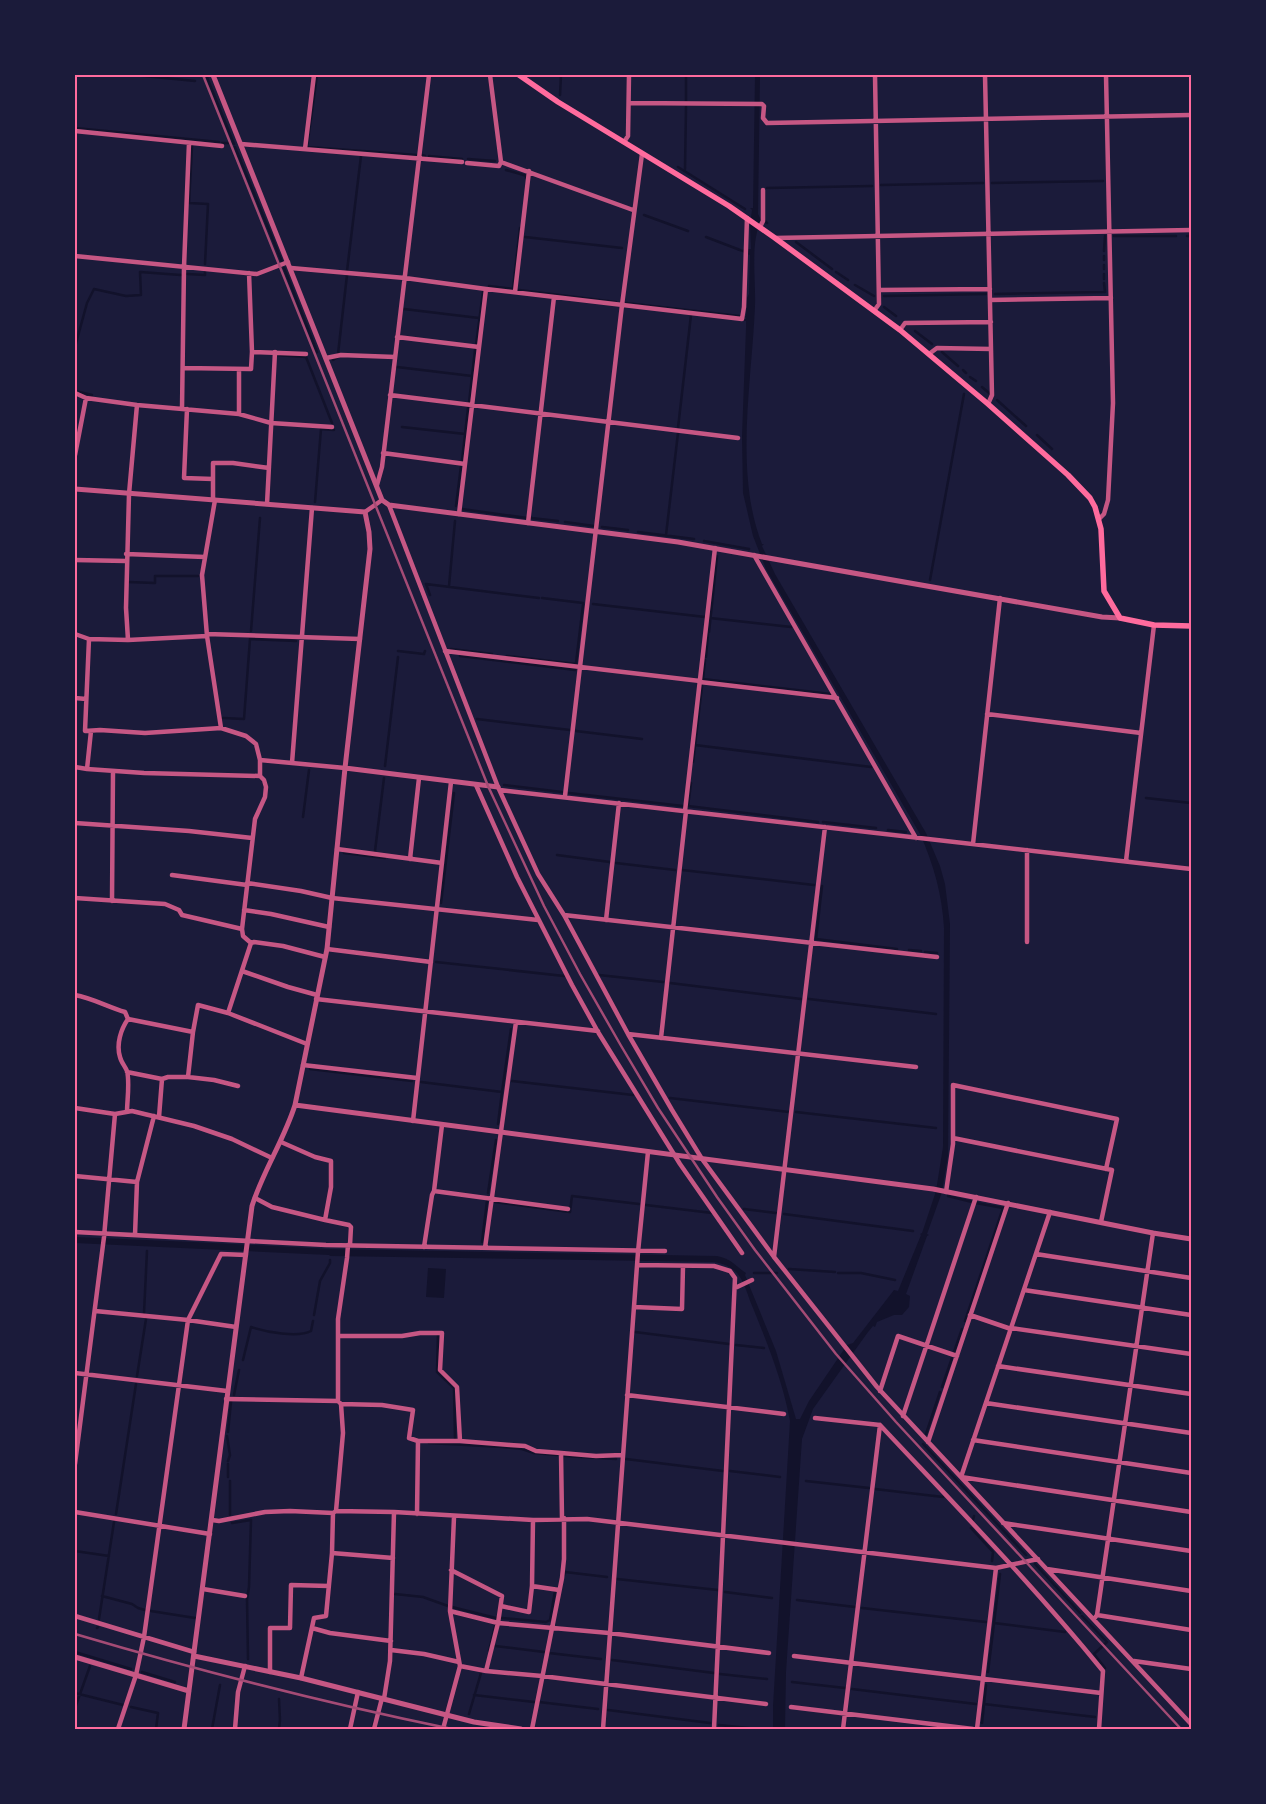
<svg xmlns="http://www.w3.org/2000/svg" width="1266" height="1804" viewBox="0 0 1266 1804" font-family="'PT Sans',sans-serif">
  <rect width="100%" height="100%" fill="#1b1b3a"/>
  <path fill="#12122b" d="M755 75H760L758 214 761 220C750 244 756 280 755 306 752 381 734 473 762 544H764L762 546 775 574 926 833 940 866 945 884 950 924 948 1155 942 1192 927 1234 929 1235 927 1236 906 1294 910 1296 909 1307 902 1315H894L877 1322 875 1327 873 1326 868 1332 813 1409 802 1439 786 1672 785 1729H773V1706L790 1421C783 1382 768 1345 753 1308 748 1297 745 1282 737 1273 730 1266 722 1263 713 1262L330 1256 329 1255 75 1243V1237L193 1242 330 1249 717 1256C732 1259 735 1266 746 1273L745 1275 776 1351 796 1419H800L809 1401 847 1345 853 1343 894 1290 898 1291 921 1235 920 1234 922 1233 936 1191 943 1147 944 928C942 895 934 865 920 834L766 569 753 536 743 493 742 436 746 328V321H744V319H746L745 316H746L747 298 749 294 750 255 737 250 751 249 750 224 752 210 750 208H753Z
    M428 1268 446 1269 444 1298 426 1297Z"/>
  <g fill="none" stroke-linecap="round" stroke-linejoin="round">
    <path stroke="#12122b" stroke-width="2.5" d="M134 75 195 81
      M206 75 234 144
      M317 75 307 147 417 155
      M560 95 561 75
      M686 102V75
      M75 128 219 142
      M222 143H233
      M192 146 189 203 208 204 205 264
      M235 147 282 262
      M422 155 425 156
      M429 156 462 159
      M468 159 495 161
      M678 167 745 209
      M506 170 527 176 526 178
      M684 171 685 169 686 107
      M992 183 1103 181
      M881 185 983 183
      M767 188 872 186
      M644 215 688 231
      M765 221 767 223
      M1114 236H1176
      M1187 236H1191
      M525 237 622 248
      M706 237 740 250
      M796 242 832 269
      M1104 251 1105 236
      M1104 256V260
      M1104 265V269
      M284 268 317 352
      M347 271 361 156
      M836 272 848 280
      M187 274 205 275V272
      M1104 274V279
      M855 285 874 296
      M489 286 513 289
      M513 289 520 228
      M519 290 616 302
      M995 294 1105 292 1104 283
      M884 296 986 294
      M626 303 739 316
      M884 307 896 316
      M404 309 479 318
      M915 331 932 344
      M476 345 483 292
      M75 347 87 303 94 289 126 296 141 295 140 272 181 275
      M942 352 958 366
      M338 354 347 275
      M277 355 306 357 332 423
      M333 360 338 357
      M397 367 472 376
      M963 370 966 373
      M970 377 976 381
      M982 387 989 393
      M75 391 92 395
      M997 400 1026 426
      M469 403 475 350
      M402 427 465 434
      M678 428 691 315
      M1037 435 1052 449
      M462 461 468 408
      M315 502 321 429 334 430
      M456 506 461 466
      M462 509 527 518
      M531 518 558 521
      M565 522 594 526
      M602 527 628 530
      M638 532 694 539
      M666 535 678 433
      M704 541 749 549
      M930 580 964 394
      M128 582 155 583V576H198
      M449 586 455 521
      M430 595 426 584 539 598
      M542 598 583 603
      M593 604 705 617
      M710 618 791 627
      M251 631 260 518
      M709 632 717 556
      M451 649 492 654
      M398 651 424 654 425 651
      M460 656 575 670
      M507 656 576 664
      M706 657 708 634
      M576 663 583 605
      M703 678 705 660
      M703 679 831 694
      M223 718 244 719 250 639 296 641
      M477 719 570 730
      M576 731 642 739
      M695 745 871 767
      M693 762 702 686
      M385 766 398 657
      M691 783 688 806 818 822
      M504 785 562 792
      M569 793 683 806
      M1146 798 1191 803
      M303 817 309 770
      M823 822 876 828
      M888 830 906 832
      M375 851 384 778
      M344 853 385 858
      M557 855 610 862
      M616 863 675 870
      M682 870 814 885
      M822 886 816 939 897 949
      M441 903 454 793
      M909 950 921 951
      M925 952 937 953
      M436 962 564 976
      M599 975 663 982
      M670 983 801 999
      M809 999 936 1014
      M310 1069 412 1081
      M512 1081 633 1095
      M421 1082 502 1092 498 1124
      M502 1092 511 1029
      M670 1098 789 1112
      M796 1112 936 1128
      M488 1193 496 1140
      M948 1196 972 1202
      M495 1202 570 1212 572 1196 639 1204
      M646 1205 712 1213
      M744 1209 776 1213
      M784 1214 913 1231
      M482 1242 487 1201
      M789 1269 835 1272
      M754 1273H777
      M838 1273H861L895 1280
      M144 1313 147 1251
      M314 1315 320 1281 330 1263V1260
      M965 1321 1003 1208 976 1203
      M635 1332 729 1344
      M438 1335 437 1372 454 1388 455 1438
      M736 1345 764 1348
      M954 1352 962 1329
      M243 1360 251 1327C266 1332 298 1338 311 1331L313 1321
      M137 1376 146 1319
      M942 1387 952 1358
      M234 1395 239 1370
      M228 1432 231 1402
      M926 1434 940 1392
      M227 1436 230 1455 228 1461
      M429 1443 503 1447 522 1449 534 1453 557 1455
      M923 1444 1026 1555
      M565 1456 616 1459
      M626 1459 723 1471
      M730 1471 780 1477
      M228 1477V1464
      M230 1481V1515
      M806 1481 869 1488
      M875 1489 943 1497
      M116 1514 136 1384
      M973 1520 974 1516
      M232 1523 251 1520 249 1587 247 1599 248 1659
      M971 1528 993 1552 992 1561
      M75 1551 109 1556
      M1035 1564 1080 1613
      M564 1575 565 1572 607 1577
      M617 1579 718 1590
      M725 1592 772 1598
      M395 1594 423 1597 448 1606
      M102 1596 132 1604 138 1608 145 1610
      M797 1600 855 1607
      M452 1607 496 1618
      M862 1608 986 1622
      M151 1611 195 1618
      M1082 1616 1107 1642 1094 1654 1105 1668
      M502 1618 546 1622 550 1620 555 1591
      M99 1619 114 1522
      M994 1623 1065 1632
      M97 1628 98 1627
      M495 1646 544 1652
      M489 1651 495 1626
      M75 1652 131 1669
      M549 1653 601 1659
      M612 1660 714 1673
      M142 1672 175 1682
      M988 1672 1000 1574
      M720 1674 767 1679
      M792 1682 845 1688
      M852 1689 976 1704
      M75 1693 123 1705
      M474 1695 534 1702
      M539 1702 598 1709
      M984 1704 1095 1717
      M131 1707 158 1713 156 1729
      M75 1708 90 1666
      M608 1710 710 1723
      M469 1714 481 1673
      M982 1723 986 1685
      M719 1725 758 1729
      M212 1729 220 1685
      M279 1729 280 1720 279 1699
      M372 1729 374 1722"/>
    <path stroke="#c65784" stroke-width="4.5" d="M490 75 501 162
      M985 75 992 395 988 404
      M629 103 762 104 764 106 763 118 767 123 1191 115
      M75 131 222 146
      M624 142 628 136 629 75
      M241 144 462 162
      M305 149 314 75
      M467 163 499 166 501 162 633 210
      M760 227 763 221V190
      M775 238 1191 230
      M75 256 257 274 288 262
      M291 268 405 278 486 289 742 319 744 307 747 218
      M249 273 252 352 306 354
      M879 290 990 289
      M515 292 529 171
      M990 300 1111 298
      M874 311 879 304 875 75
      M900 330 905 323 991 322
      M397 337 479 347
      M929 354 937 348 991 349
      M326 358 341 355 395 357
      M183 368 251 369 252 352
      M239 369V414
      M75 393 86 398 137 405 239 414 271 423 332 427
      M390 395 738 438
      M182 409 184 267 189 143
      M187 409 184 478 213 479
      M383 453 465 464
      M75 455 86 398
      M377 485 382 467 429 75
      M213 500V463H233L269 468
      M215 500 202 575 207 636 221 728
      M267 504 275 352
      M389 505 498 787 538 874 564 915 628 1034 672 1110 702 1159 774 1257 877 1387 1191 1724
      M365 512 382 500
      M459 514 486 289
      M1099 519 1104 514 1108 500 1113 403 1106 75
      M528 523 554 297
      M126 554 205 557
      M754 555 916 838
      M75 560 126 561
      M75 634 89 639 128 640 207 636
      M207 634 360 639
      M89 639 85 731 100 730 145 733 221 728 246 736 256 744 260 760V776L264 780 266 787 265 797 255 819 242 929 243 936 251 943 228 1013
      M128 640 126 608 129 494 137 405
      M445 651 700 681
      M700 682 837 698
      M75 698 86 699
      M987 714 1141 733
      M91 731 87 769 144 773 260 776
      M260 760 345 768
      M292 763 312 508
      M75 767 87 769
      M476 785 517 877 572 985 598 1032 680 1164 742 1253
      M500 790 1191 869
      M565 796 622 305 642 154
      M685 811 715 548
      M75 823 189 831 252 838
      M973 844 1000 598
      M337 849 442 863
      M1027 850V942
      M410 859 419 778
      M1126 861 1154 625
      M172 875 247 885
      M247 883 301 891 332 898 538 920
      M75 898 165 904 179 910 182 915 242 929
      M112 901 113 771
      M244 910 271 914 329 927
      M564 915 937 957
      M606 920 619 803
      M251 943 254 942 283 946 325 957
      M327 949 431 962
      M242 971 288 987 317 995
      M75 995C92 998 108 1007 125 1012L128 1019 193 1032
      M316 999 598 1031
      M628 1034 916 1067
      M661 1038 686 811
      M303 1065 417 1078
      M127 1072 162 1079 168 1077H188
      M238 1086 214 1080 188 1077 193 1032 198 1005 228 1013 307 1044
      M75 1108 115 1114 132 1111 194 1126 232 1139 272 1158
      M127 1112C127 1101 130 1082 127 1071 125 1066 121 1062 120 1057 116 1044 121 1029 128 1019
      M159 1117 162 1079
      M413 1121 451 782
      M442 1125 434 1191 568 1209
      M953 1138 1112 1170 1101 1222
      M281 1142 315 1157 331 1161V1187L325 1220 349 1225 351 1227 350 1245
      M75 1176 137 1182
      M946 1192 953 1144V1085L1117 1119 1106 1169
      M255 1198 272 1207 325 1220
      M1050 1212 961 1477 1191 1512
      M75 1232 326 1245 665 1251
      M135 1235 137 1182 154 1116
      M424 1247 432 1195 434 1191
      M485 1248 516 1022
      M1036 1254 1191 1278
      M774 1257 825 827
      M637 1265 714 1266 730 1271 735 1278 714 1729
      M735 1288 752 1280
      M1024 1290 1191 1315
      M634 1307 682 1309 683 1266
      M95 1311 188 1320 236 1327
      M970 1315 1011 1329
      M1011 1328 1191 1354
      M338 1336H402L420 1333H442L440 1370 457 1387 460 1441 510 1445 525 1446 536 1451 561 1453 562 1518
      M998 1366 1191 1394
      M75 1373 227 1391
      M880 1391 898 1336 957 1356
      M627 1395 784 1414
      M226 1399 338 1401
      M986 1403 1191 1433
      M341 1404 382 1405 413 1410 409 1438 418 1441H460
      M903 1416 976 1197
      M815 1418 880 1425 843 1729
      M880 1425C956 1506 1033 1585 1103 1671L1099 1729
      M973 1440 1191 1473
      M928 1442 1008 1203
      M561 1453 596 1456 622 1455
      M75 1464 104 1237 115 1114
      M336 1511 343 1433 341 1404 338 1401V1319L347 1258 348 1245
      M75 1512 210 1534
      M417 1514 418 1441
      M454 1517 450 1611 498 1623 609 1633 769 1653
      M212 1520 219 1521 265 1512 290 1511 333 1513 336 1511 394 1512 533 1520 587 1519 996 1568 1038 1559
      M1003 1523 1191 1551
      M332 1553 393 1558
      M1047 1569 1191 1591
      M451 1570 502 1596 498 1623 486 1671
      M532 1586 533 1520
      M203 1589 245 1596
      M501 1606 529 1612 532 1586 559 1590
      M450 1611 460 1666 486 1671 542 1676 766 1704
      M1097 1615 1191 1630
      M75 1616 194 1652
      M1094 1619 1097 1615 1153 1233
      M312 1628 330 1633 391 1641
      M391 1650 424 1654 459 1662
      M794 1656 1101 1693
      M1134 1661 1191 1669
      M270 1672V1628H290L291 1585 329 1586
      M301 1678 314 1618 326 1616 332 1553 333 1513
      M384 1699 390 1661 394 1512
      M791 1707 973 1729
      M118 1729 136 1675 144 1637 188 1320 221 1254 246 1255
      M235 1729 238 1692 245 1666
      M350 1729 358 1692
      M374 1729 382 1698
      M443 1729 460 1666
      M532 1729 562 1578 564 1559V1518
      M603 1729 638 1252 648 1152
      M977 1729 996 1568"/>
    <path stroke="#c65784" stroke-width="5" d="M213 75 382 500 389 505 678 542 1102 617 1120 618
      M75 489 365 512 369 532 370 549 345 768 327 949 295 1105C284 1140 263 1171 252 1206L184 1729
      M345 768 498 787
      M295 1105 933 1189 1153 1233 1191 1239
      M194 1656 301 1678 474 1722 521 1729
      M75 1657 189 1691"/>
    <path stroke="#ff6b9d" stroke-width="5.5" d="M519 75 558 102 729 206 775 238 900 330 988 404 1068 475 1090 498 1095 507 1101 529 1104 591 1120 618 1154 625 1191 626"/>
    <path stroke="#a44b75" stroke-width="2.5" d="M203 75 488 786 544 906 580 974 620 1044 658 1108 717 1197 755 1250 836 1354 896 1422 1181 1729
      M75 1634C200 1671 325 1703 452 1729"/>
  </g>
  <rect width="1266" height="1804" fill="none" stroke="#1b1b3a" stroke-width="152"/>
  <rect x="76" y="76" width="1114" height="1652" fill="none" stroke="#ff6b9d" stroke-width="2"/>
</svg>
